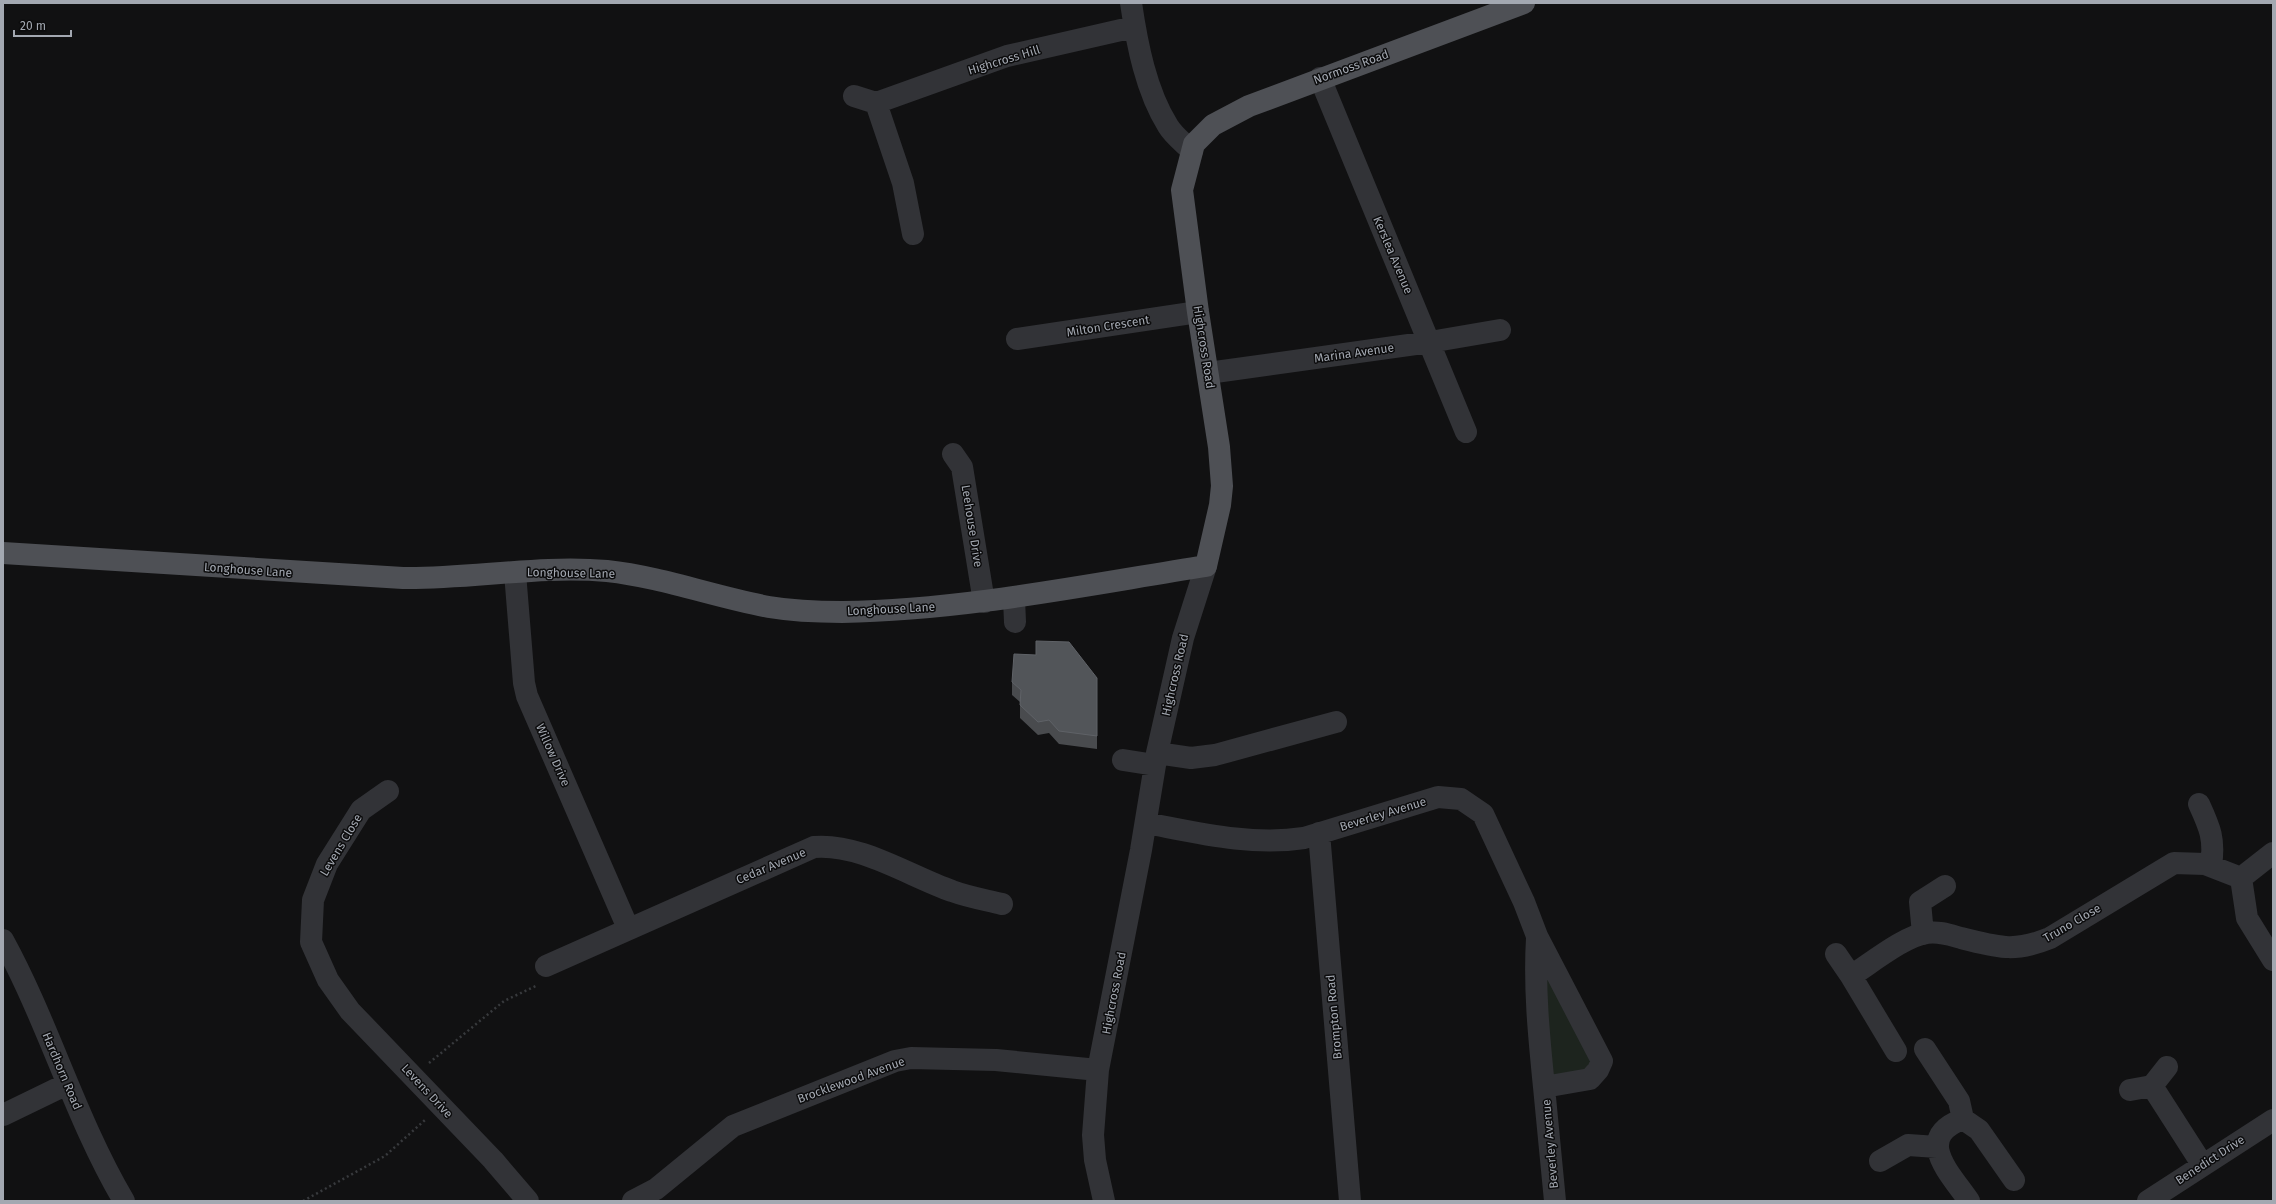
<svg xmlns="http://www.w3.org/2000/svg" width="2276" height="1204" viewBox="0 0 2276 1204" font-family="'Fira Sans',sans-serif">
  <rect width="100%" height="100%" fill="#111112"/>
  <path fill="#1d241e" d="M1537 936 1598 1070 1544 1087Z"/>
  <g fill="none" stroke-linecap="round" stroke-linejoin="round">
    <path stroke="#383a3d" stroke-width="2.5" stroke-dasharray="2 3" stroke-linecap="butt" d="M429 1063 504 1001 538 985
      M303 1201 385 1156 425 1120"/>
    <path stroke="#323337" stroke-width="22" d="M1131 3C1137 44 1146 91 1168 126 1174 136 1184 143 1192 151
      M1320 78 1466 432
      M854 96 876 103 1007 56 1134 27
      M876 103 903 183 913 234
      M1017 339 1198 312
      M1208 373 1430 342 1500 330
      M953 454 962 467 984 602
      M515 573 524 683 527 696 628 928
      M1014 599 1015 622
      M1157 753 1191 758 1215 755 1336 722
      M1123 760 1155 765
      M388 791 361 810 327 864 313 900 311 942 328 980 350 1011 493 1160 528 1201
      M2199 804C2210 828 2215 839 2211 866
      M1146 823C1199 833 1250 846 1304 838L1438 797 1461 799 1483 814 1524 902 1537 936 1602 1061 1598 1070 1590 1079 1544 1087 1555 1201
      M1319 833 1350 1201
      M2273 853 2241 878 2247 918 2273 960
      M1923 934 1920 902 1945 886
      M1537 938C1534 988 1539 1037 1544 1087
      M3 940C49 1024 75 1118 124 1201
      M1836 954 1851 976
      M546 966 814 847C860 843 909 876 952 891 968 897 986 900 1002 904
      M1925 1049 1959 1101 1963 1119 1979 1130 2014 1180
      M1896 1051 1851 976C1870 964 1906 935 1927 933 1939 931 1950 935 1961 938 1998 947 2013 953 2050 938L2174 863 2205 864 2241 878
      M2152 1086 2167 1067
      M2130 1090 2152 1086 2202 1164
      M3 1115 67 1084
      M1963 1119C1913 1138 1950 1173 1969 1201
      M1880 1161 1908 1145 1937 1147
      M633 1201 656 1189 733 1126 895 1061 911 1058 996 1060 1098 1070
      M1104 1201 1095 1160 1093 1135 1098 1070 1141 850 1157 753 1183 638 1206 566
      M2148 1201 2273 1120"/>
    <path stroke="#4e5055" stroke-width="22" d="M3 553 403 578C471 579 539 565 607 571 662 577 715 597 769 607 793 611 818 612 842 612 965 610 1085 585 1206 566L1220 505 1222 486 1219 447 1198 312 1182 190 1194 144 1213 125 1249 106 1524 3"/>
  </g>
  <path fill="#494b4e" d="M1036 655 1097 678V749L1059 744 1049 733 1038 735 1020 718V702L1012 695V682Z"/>
  <path fill="#525559" stroke="#5f6267" d="M1036 641 1069 642 1097 678V736L1059 731 1049 720 1038 722 1020 705 1021 690 1012 682 1014 654 1036 655Z"/>
  <g text-anchor="middle" stroke-width="3" stroke-linejoin="round" paint-order="stroke">
    <g font-size="12" fill="#a3a8b1" stroke="#0c0c0d">
      <text transform="translate(1004 60) rotate(-17)" y="4">Highcross Hill</text>
      <text transform="translate(1351 67) rotate(-20)" y="4">Normoss Road</text>
      <text transform="translate(1393 255) rotate(67)" y="4">Kerslea Avenue</text>
      <text transform="translate(1108 326) rotate(-9)" y="4">Milton Crescent</text>
      <text transform="translate(1204 347) rotate(81)" y="4">Highcross Road</text>
      <text transform="translate(1354 353) rotate(-8)" y="4">Marina Avenue</text>
      <text transform="translate(972 526) rotate(81)" y="4">Leehouse Drive</text>
      <text transform="translate(248 570) rotate(4)" y="4">Longhouse Lane</text>
      <text transform="translate(571 573) rotate(1)" y="4">Longhouse Lane</text>
      <text transform="translate(891 609) rotate(-3)" y="4">Longhouse Lane</text>
      <text transform="translate(1175 675) rotate(-77)" y="4">Highcross Road</text>
      <text transform="translate(553 755) rotate(66)" y="4">Willow Drive</text>
      <text transform="translate(1383 814) rotate(-17)" y="4">Beverley Avenue</text>
      <text transform="translate(341 845) rotate(-59)" y="4">Levens Close</text>
      <text transform="translate(771 866) rotate(-23)" y="4">Cedar Avenue</text>
      <text transform="translate(2072 923) rotate(-30)" y="4">Truno Close</text>
      <text transform="translate(1114 993) rotate(-79)" y="4">Highcross Road</text>
      <text transform="translate(1334 1017) rotate(-95)" y="4">Brompton Road</text>
      <text transform="translate(62 1071) rotate(67)" y="4">Hardhorn Road</text>
      <text transform="translate(851 1080) rotate(-20)" y="4">Brocklewood Avenue</text>
      <text transform="translate(427 1091) rotate(47)" y="4">Levens Drive</text>
      <text transform="translate(1550 1144) rotate(-95)" y="4">Beverley Avenue</text>
      <text transform="translate(2210 1160) rotate(-33)" y="4">Benedict Drive</text>
    </g>
  </g>
  <rect width="2276" height="1204" fill="none" stroke="#a3a8b1" stroke-width="8"/>
  <path d="M14 30v6h57v-6" fill="none" stroke="#a3a8b1" stroke-width="2"/>
  <text x="20" y="30" font-size="12" fill="#a3a8b1" stroke="#0c0c0d" stroke-width="3" paint-order="stroke">20 m</text>
</svg>
